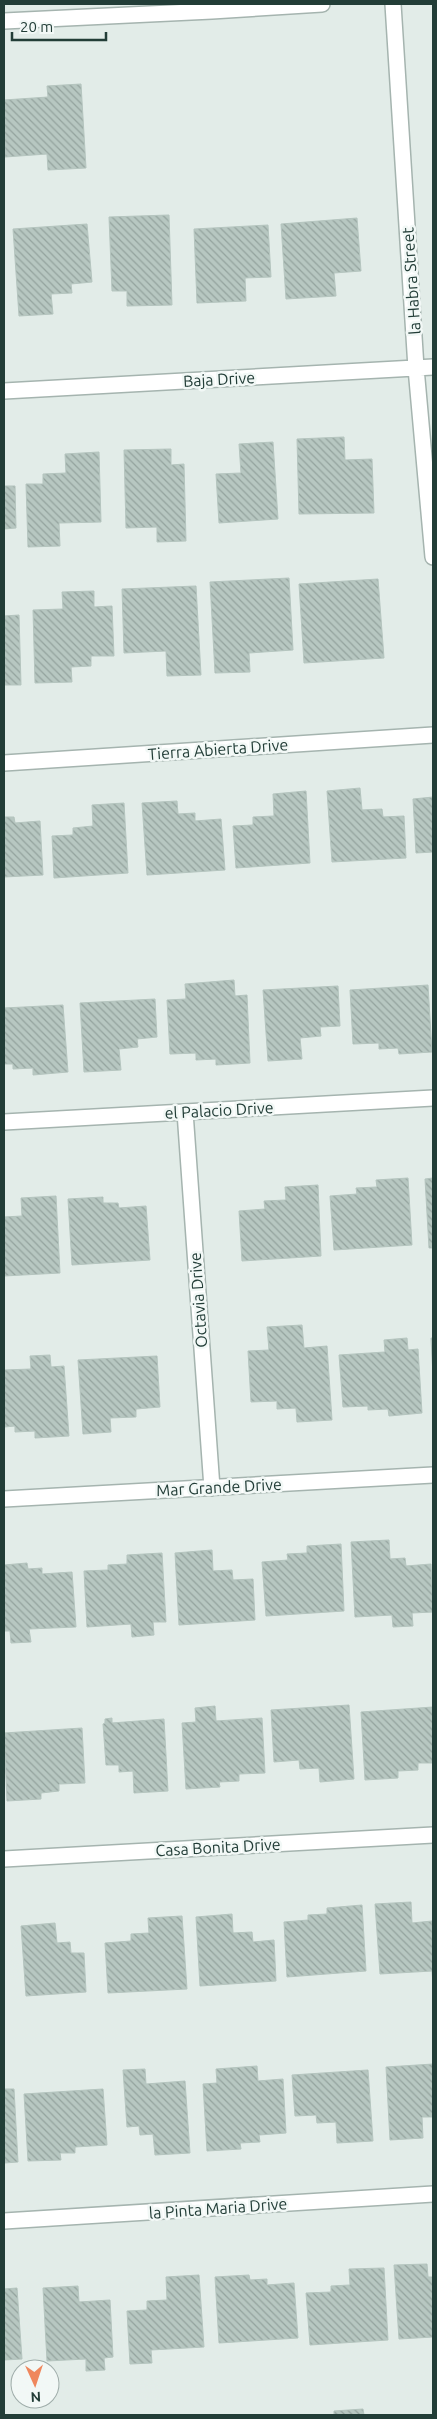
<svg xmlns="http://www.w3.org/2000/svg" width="437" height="2419" viewBox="0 0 437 2419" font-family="Ubuntu,sans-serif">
  <defs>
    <pattern id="building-back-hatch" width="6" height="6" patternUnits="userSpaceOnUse" patternTransform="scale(1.25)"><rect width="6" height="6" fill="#b7c7c1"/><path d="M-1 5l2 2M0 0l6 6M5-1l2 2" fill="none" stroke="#94a39e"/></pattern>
  </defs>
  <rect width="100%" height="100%" fill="#e2ece8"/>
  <path fill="url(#building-back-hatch)" stroke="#b5c5bf" d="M81 84 86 168 48 170 47 154 5 157 4 100 48 97 47 86Z
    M169 215 172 305 127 306V291H112L109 217Z
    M357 218 361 271 334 273 336 296 286 299 281 224Z
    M87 224 92 282 71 284 72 293 51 294 53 314 19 316 13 229Z
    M268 225 271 277 245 278 246 301 197 303 194 229Z
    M344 437 345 460 372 459 374 513 299 514 297 439Z
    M273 442 278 519 219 523 216 474 241 473 239 444Z
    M171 449V465L184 464 186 541 157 542V527L126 528 124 450Z
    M99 452 101 522 59 523 60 546 28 547 26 484H43V474L66 473 65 454Z
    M4 486H15L16 528 4 529Z
    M289 578 293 650 249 653 250 672 215 673 210 582Z
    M378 579 384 658 304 663 299 584Z
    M196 586 201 675 167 676 166 651 124 653 122 589Z
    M94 591V607L112 606 114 656H91V666L71 667 72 682 35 683 33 610 63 609 62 592Z
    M19 615 21 685H4V616Z
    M360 788 362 810 382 809 383 817 404 816 406 858 332 862 327 791Z
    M306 791 310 863 236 868 233 826 253 825V817L274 816 273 794Z
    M433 797V852L416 853 413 799Z
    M177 801 178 814 195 813V821L221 819 225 870 147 875 142 803Z
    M124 803 128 873 54 878 52 836 73 835V828L93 826 92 805Z
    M4 817H14L15 823 40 821 43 875 4 877Z
    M234 980 235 996 247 995 250 1063 216 1065V1059L196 1060V1053L170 1054 167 1000 186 999 185 984Z
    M428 985 432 1052 399 1054 398 1048 379 1049V1043L353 1044 350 990Z
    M338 986 340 1026 320 1027 321 1036 300 1038 302 1059 268 1061 263 990Z
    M155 999 157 1037 137 1039 138 1047 119 1049 121 1070 84 1072 80 1003Z
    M63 1005 68 1072 33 1075V1068L13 1069V1064H4V1008Z
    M408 1178 412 1245 334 1250 330 1196 357 1194 356 1188 377 1187 376 1180Z
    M433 1178V1248H429L425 1179Z
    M318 1185 321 1256 242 1261 239 1211 265 1209 264 1201 286 1200 285 1187Z
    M56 1196 60 1273 4 1276V1217L22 1216 21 1198Z
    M103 1197V1203H118L119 1208 146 1206 150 1260 72 1265 68 1199Z
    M302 1325 304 1348 327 1346 332 1420 297 1422 296 1408 277 1409V1401L251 1402 248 1351 269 1350 267 1327Z
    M407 1338 408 1350 418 1349 422 1413 389 1416 388 1409 368 1410V1406L343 1407 339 1355 385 1352 384 1340Z
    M431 1338H433V1376Z
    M50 1355 51 1367 64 1366 69 1436 35 1438V1431L15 1432V1426L4 1427V1370L31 1369 30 1356Z
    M157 1356 160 1407 136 1409V1417L110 1418 111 1432 83 1434 78 1360Z
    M389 1540 390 1559 405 1558 406 1566 431 1564 433 1612 412 1613 413 1626 393 1627 392 1615 355 1617 351 1542Z
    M341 1544 344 1611 266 1616 262 1562 288 1560 287 1554 307 1553V1546Z
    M212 1550 213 1571 232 1570 233 1580 253 1579 255 1620 179 1625 175 1553Z
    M162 1553 166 1622H153L154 1635 132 1637 131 1624 87 1627 84 1571 108 1570V1565L127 1564V1555Z
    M27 1563 28 1569 42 1568V1574L72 1572 76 1627 29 1629 31 1642 11 1643 10 1631H4V1565Z
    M349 1705 354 1779 320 1782 319 1768 300 1769 299 1760 274 1762 271 1710Z
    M215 1706 216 1721 262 1718 265 1773 239 1774V1781L219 1782 220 1787 186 1789 182 1723 196 1722 195 1708Z
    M433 1707V1763H418V1770L398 1771V1778L365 1780 361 1712Z
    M112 1718V1723L164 1719 168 1791 134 1793 133 1771 119 1772V1765H106L103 1724 105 1723V1719Z
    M82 1728 85 1783 59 1784V1791L41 1793V1799L7 1801 4 1733Z
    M411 1902 412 1923 432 1921 433 1984 432 1971 380 1974 375 1904Z
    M362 1905 366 1971 287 1977 284 1922 308 1920V1915L327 1914V1908Z
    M232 1914 233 1933 252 1932 253 1942 274 1940 276 1981 200 1986 196 1917Z
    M182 1916 187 1989 108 1993 105 1943 131 1941V1934L149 1933 148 1918Z
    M55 1923 57 1943 70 1942 71 1953H84L86 1992 26 1996 21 1926Z
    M433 2064V2117H422L423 2138 390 2140 386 2067Z
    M257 2066 258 2081 283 2079 286 2133 259 2135 260 2142 240 2143 241 2149 207 2151 203 2084 217 2083 216 2069Z
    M145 2069 146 2084 185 2081 190 2153 155 2155 153 2134 140 2135 139 2126 127 2127 123 2070Z
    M368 2070 373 2141 337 2143 336 2122 317 2123 316 2115 295 2116 292 2075Z
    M4 2089H14L18 2162 4 2163Z
    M103 2089 107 2145 75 2147V2153H60L61 2160 28 2161 24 2094Z
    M427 2264 428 2277H433V2337L399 2339 394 2265Z
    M384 2268 388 2340 310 2345 306 2293 331 2292V2286L350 2285 349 2269Z
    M199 2275 204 2347 151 2350 152 2363 130 2364 127 2311 147 2310V2301L167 2300 166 2277Z
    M249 2275 250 2280 267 2279V2285L294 2283 298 2338 219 2343 215 2277Z
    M78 2286 79 2302 110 2300 113 2357 104 2358 105 2370 86 2371V2359L47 2361 43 2288Z
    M17 2288 22 2359 4 2360V2289Z
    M363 2409 364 2415H334V2411Z"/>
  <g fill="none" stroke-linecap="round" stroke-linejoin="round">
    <defs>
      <path id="minor" d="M393 4 416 368 433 557
        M4 21 212 11 322 4
        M4 391 433 367
        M4 763 433 735
        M185 1112 212 1488
        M4 1122 433 1098
        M4 1499 433 1475
        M4 1859 433 1835
        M4 2221 433 2194"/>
    </defs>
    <use href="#minor" stroke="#a5b4af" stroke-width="18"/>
    <use href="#minor" stroke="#fff" stroke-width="15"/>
  </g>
  <g text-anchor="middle" stroke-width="5" stroke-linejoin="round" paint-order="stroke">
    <g font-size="16" fill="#223d37" stroke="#f2f8f6">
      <text transform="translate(411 281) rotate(-94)" y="6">la Habra Street</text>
      <text transform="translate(219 379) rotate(-3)" y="6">Baja Drive</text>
      <text transform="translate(218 749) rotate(-4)" y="6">Tierra Abierta Drive</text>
      <text transform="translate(219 1110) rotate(-3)" y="6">el Palacio Drive</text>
      <text transform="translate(198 1300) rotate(-94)" y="6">Octavia Drive</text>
      <text transform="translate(219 1487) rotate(-3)" y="6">Mar Grande Drive</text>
      <text transform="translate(218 1847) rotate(-3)" y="6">Casa Bonita Drive</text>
      <text transform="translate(218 2208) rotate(-4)" y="6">la Pinta Maria Drive</text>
    </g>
  </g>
  <rect width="437" height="2419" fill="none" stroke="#223d37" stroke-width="10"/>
  <g transform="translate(35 2384) rotate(177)"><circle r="24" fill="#f2f8f6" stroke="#9fadaa"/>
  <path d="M0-4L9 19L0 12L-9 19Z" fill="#ef875d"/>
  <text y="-8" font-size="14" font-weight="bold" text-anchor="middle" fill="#223d37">N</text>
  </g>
  <path d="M12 32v8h94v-8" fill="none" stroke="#223d37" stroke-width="2.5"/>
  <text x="20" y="32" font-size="15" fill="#223d37" stroke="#f2f8f6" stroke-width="4" paint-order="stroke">20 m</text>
</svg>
